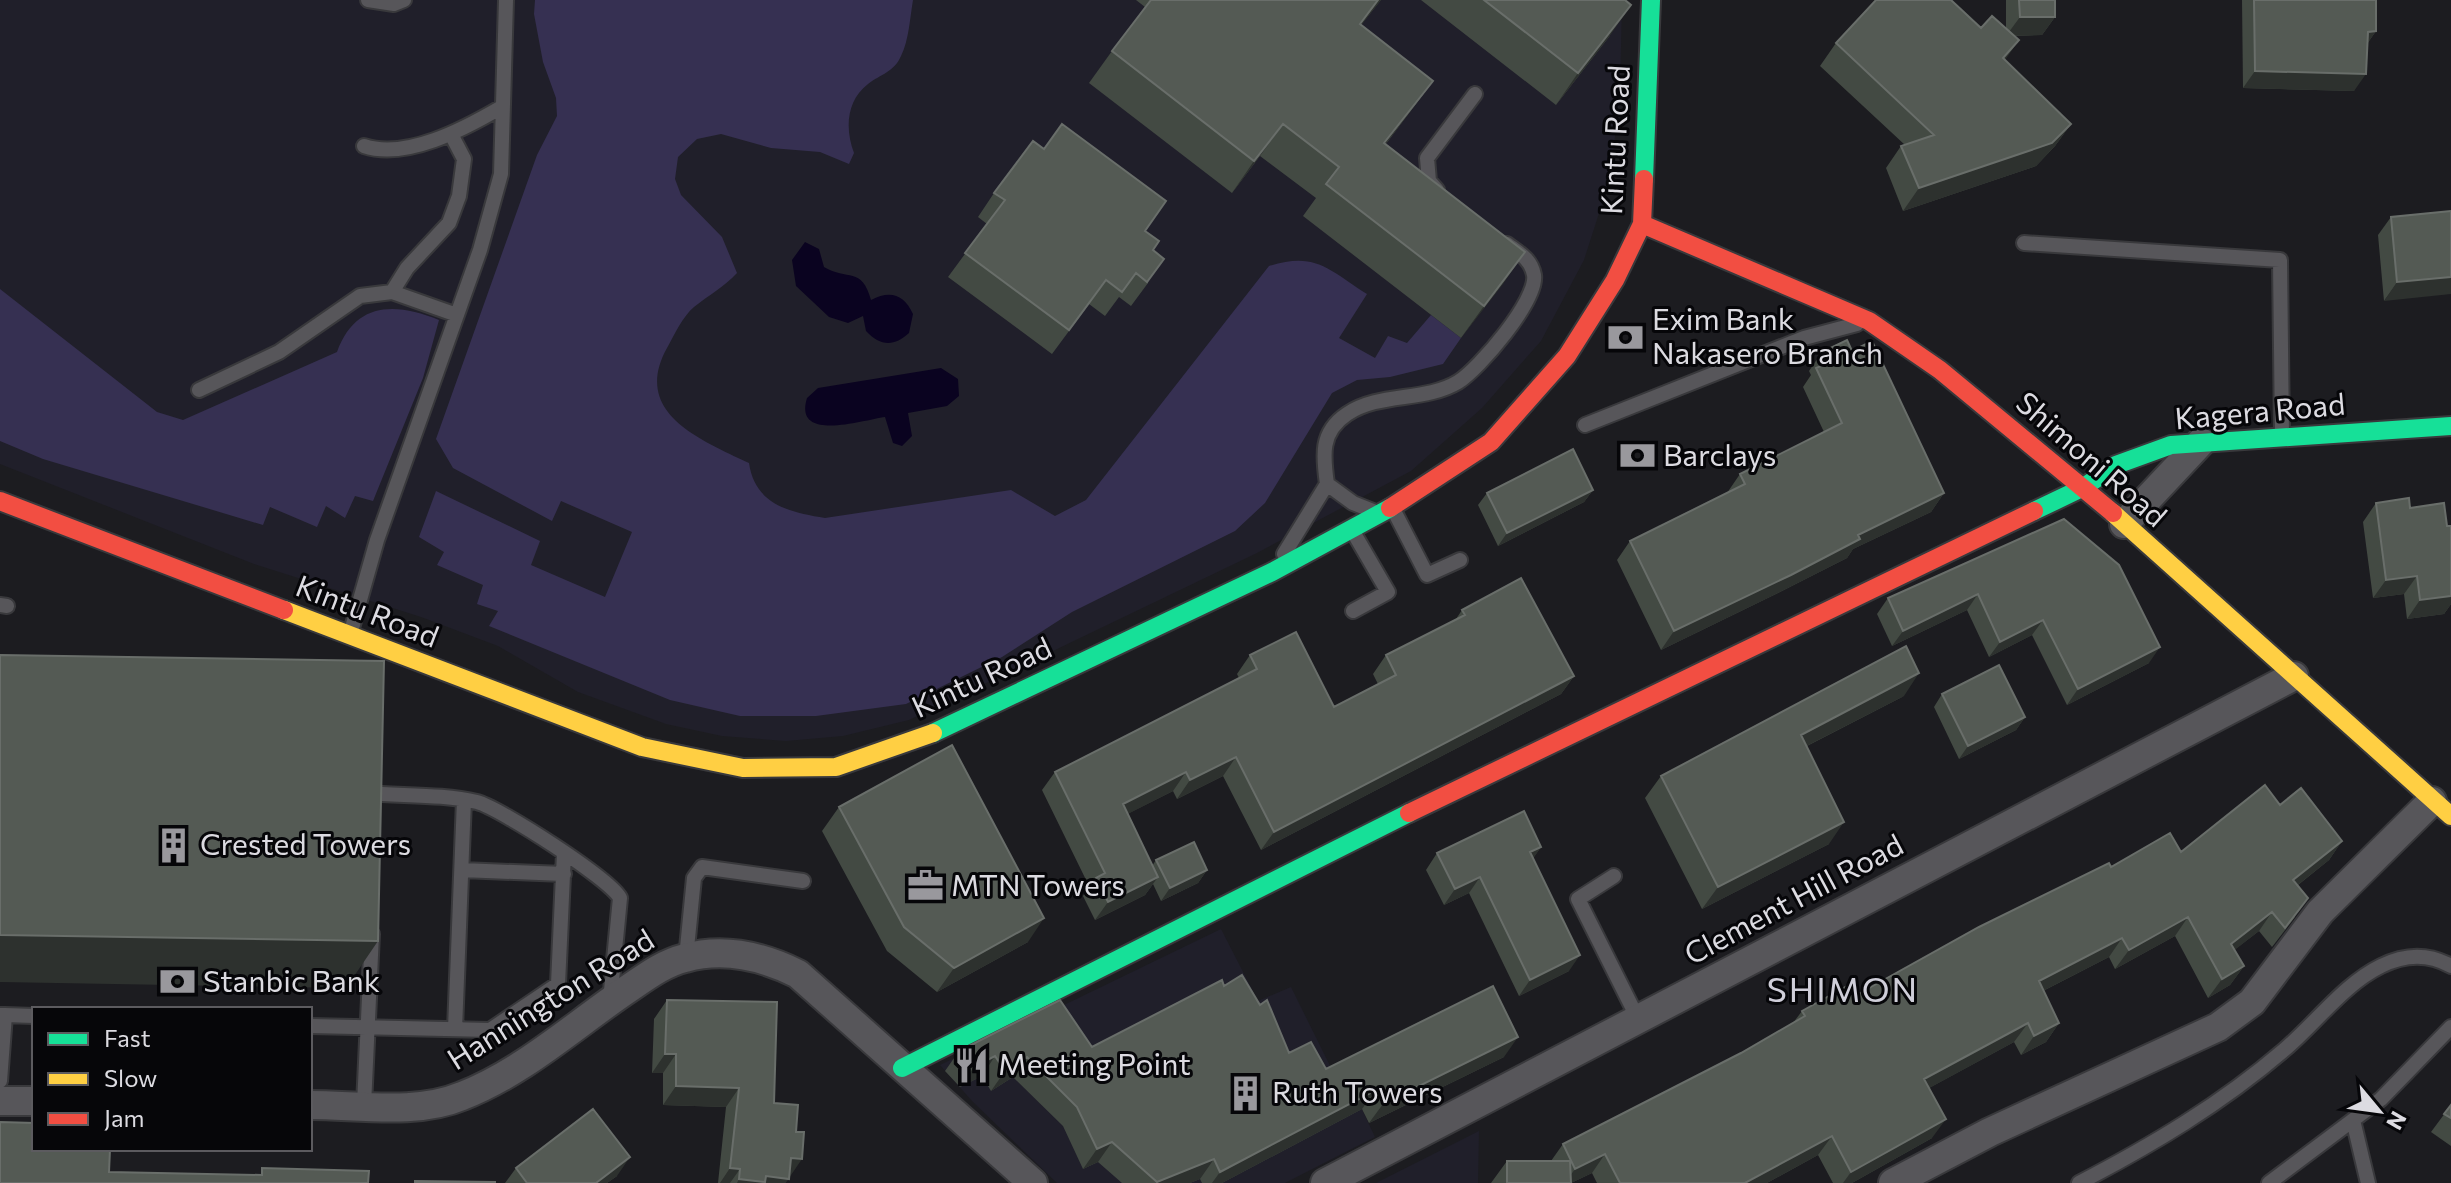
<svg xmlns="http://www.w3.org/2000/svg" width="2451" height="1183" viewBox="0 0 2451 1183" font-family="Commissioner,sans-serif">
  <rect width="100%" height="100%" fill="#1c1c20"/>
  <path fill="#201f2a" d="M0 0H1622L1620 94 1610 179 1584 260 1541 341 1482 408 1411 471 1257 553 909 720 843 736 786 741 722 736 666 724 578 692 498 646 421 617 254 564 0 464Z
    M1221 929 1258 1001 1291 987 1343 1092 1352 1088 1375 1137 1285 1183H1057L972 1101 940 1065Z
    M1479 1131 1478 1183H1376Z"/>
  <path fill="#363052" d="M535 0H913C910 17 909 40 901 56 894 72 881 74 868 84 846 101 845 129 854 153L849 164 820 152 771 148 721 134 697 139 678 157 675 179 681 195 722 237 737 273C724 287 709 295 694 307 683 316 674 335 667 348 631 413 701 440 749 463 755 504 788 512 825 518L1011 490 1055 516 1086 500 1269 266C1316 251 1329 270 1367 294L1339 338 1375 358 1388 336 1407 343 1431 315 1461 338 1443 364 1390 377 1357 380 1332 393 1265 503 1235 531 1072 612 1002 657 906 704 816 716H740L670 700 489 626 498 611 477 604 483 585 437 565 444 552 419 537 436 491 540 541 531 565 605 597 632 532 561 501 552 521 453 468 436 439 537 155 557 116 556 98 543 62 534 14Z
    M0 289 157 412 183 420 337 352C355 302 395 302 439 320L423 378 373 501 355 496 345 518 326 506 317 527 270 507 263 525 43 459 0 441Z"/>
  <path fill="#0a0320" d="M805 242 819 249 824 267C847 281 862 266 871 300 890 290 904 294 913 314L909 333C894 347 880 346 866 331L863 316 848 323 829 317 796 286 792 260Z
    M941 368 958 379 959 396 947 406 908 413 912 436 902 446 893 443 885 417C863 420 793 443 807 398L818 388Z"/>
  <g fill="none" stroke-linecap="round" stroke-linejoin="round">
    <defs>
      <path id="lane" d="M368 0 394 4 404 0
        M364 146C406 160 464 129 500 108
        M1437 190 1429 181 1427 158 1475 94
        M2024 243 2280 260 2282 436
        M392 292 407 268 449 223 459 196 464 159 452 136
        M199 390 279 352 360 296 392 292 457 315
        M1585 425 1804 338 1857 324
        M1327 484C1323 456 1320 432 1347 414 1379 392 1425 402 1458 382 1479 369 1538 300 1534 275 1531 259 1519 253 1507 244
        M1392 507 1427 575 1460 560
        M1352 530 1388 592 1353 611
        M1284 554 1327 484 1353 503 1373 511
        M0 605 7 606
        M350 635 377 540 480 250 501 174 506 0
        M367 793C402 796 443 794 477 802 500 808 610 879 620 898L610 1001
        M462 870 564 874
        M1614 876 1578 899 1638 1019
        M686 958 694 878 702 867 803 881
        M0 1015H5L0 1081
        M5 1015 34 1016
        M310 1026 490 1030 558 984 564 853
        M455 1029 464 800
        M364 1105 372 934
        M2353 1120 2368 1183
        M2079 1183C2152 1145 2221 1104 2284 1050 2316 1023 2344 984 2381 966 2405 954 2428 953 2451 966
        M2269 1183 2381 1099 2451 1027"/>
      <path id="street" d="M2124 524 2201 442
        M0 1101H34
        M310 1105C358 1105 417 1115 462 1096 521 1073 570 1029 622 993 642 980 661 964 685 958 724 947 764 957 798 974L1033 1183
        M1325 1183 2294 676
        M1893 1183 1990 1132 2218 1027 2252 1002 2320 912 2432 801"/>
      <path id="fast" d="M1644 179 1651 0
        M2034 511 2084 487 2116 465 2171 445 2451 426
        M933 733 1272 572 1390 508
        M902 1068 1409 813"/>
      <path id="slow" d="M2113 513 2451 816
        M284 610 642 747 743 768 836 767 933 733"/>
      <path id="jam" d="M1642 224 1869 321 1940 370 2113 513
        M0 501 284 610
        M1390 508 1491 442 1567 356 1615 280 1642 224 1644 179
        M1409 813 2034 511"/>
    </defs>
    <use href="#lane" stroke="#39393c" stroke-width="18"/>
    <use href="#street" stroke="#39393c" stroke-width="32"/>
    <use href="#fast" stroke="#39393c" stroke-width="22"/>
    <use href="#slow" stroke="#39393c" stroke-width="22"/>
    <use href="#jam" stroke="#39393c" stroke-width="22"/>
    <use href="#lane" stroke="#57565a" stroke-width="14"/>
    <use href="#street" stroke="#57565a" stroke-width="28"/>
    <use href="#fast" stroke="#16e098" stroke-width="18"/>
    <use href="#slow" stroke="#ffcf43" stroke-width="18"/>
    <use href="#jam" stroke="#f24e42" stroke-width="18"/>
  </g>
  <path fill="#434a43" d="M1136 0H1381L1361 25 1433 81 1386 144 1525 252 1461 338 1303 216 1316 198 1260 156 1232 193 1089 83 1112 51 1145 7Z
    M1421 0H1625L1609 37 1556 105Z
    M2006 0H2055V17L2042 35 2014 36 2005 60 2071 124 2055 146 2036 166 1903 211 1886 168 1901 146 1905 145 1820 66 1836 43 2006 29Z
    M2242 0H2376V31L2367 44 2354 91 2243 88Z
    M994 193 1145 231 1153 250 1148 283 1131 306 1119 297 1105 316 1089 304 1052 354 948 277 987 224 978 217Z
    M2451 211 2384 301 2378 235 2391 217Z
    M1852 351 1944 493 1931 512 1853 549 1847 558 1778 593 1661 650 1617 560 1630 541 1727 493 1740 474 1824 432 1803 387 1811 375 1809 371 1822 352Z
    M1593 490 1584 502 1498 546 1478 505 1487 493Z
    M2376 503 2410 508 2447 526H2451V604L2444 614 2407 619 2404 594 2373 598 2363 522Z
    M2064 519 2149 663 2067 705 2032 635 1989 657 1967 610 1892 646 1877 614 1888 598Z
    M1462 610 1574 676 1561 694 1261 850 1223 776 1177 799 1173 791 1127 814 1152 866 1156 860 1207 870 1198 883 1161 901 1153 884 1145 895 1095 920 1083 896 1089 886 1042 790 1055 772 1239 678 1237 674 1250 655 1334 707 1378 684 1373 674 1386 655 1456 619Z
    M1942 694 2025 717 2016 730 1959 759 1934 707Z
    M1904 696 1807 746 1829 844 1702 909 1645 798 1661 776Z
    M2280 805 2342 841 2329 860 2298 885 2295 917 2272 947 2259 931 2234 950 2244 966 2230 985 2208 998 2175 936 2115 969 2109 957 2043 991 2059 1023 2046 1042 2021 1055 2014 1042 1929 1088 1932 1138 1852 1183H1833L1818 1155 1767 1183H1597L1592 1173 1571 1183H1491L1507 1161H1551L1563 1144 1741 1053 1793 1023 1802 1011 1853 997 2111 867 2181 852Z
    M839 807 1028 942 937 992 887 951 822 831Z
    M1541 847 1533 858 1569 971 1519 996 1469 893 1444 905 1426 870 1437 853Z
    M1224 986 1260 1005 1289 1053 1326 1069 1504 1057 1369 1123 1362 1109 1222 1183H1202L1200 1179 1190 1183H1122L1098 1162 1083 1169 1063 1126 1013 1077 991 1091 982 1076 960 1087 945 1071 959 1051 1092 1047Z
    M667 1000 774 1103 789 1178 785 1183H718L726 1107 663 1105V1073H652L654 1019Z
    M2451 1105V1146L2431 1132Z
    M516 1168 617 1176 607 1183H505Z"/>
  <path fill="#2d312e" d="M1378 0H1381L1337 56 1360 24Z
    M1631 5 1609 37 1556 105 1578 73Z
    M2020 17H2055L2042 35 2006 36Z
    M2376 31 2364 48 2368 32Z
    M2019 40 2003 63V58Z
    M2255 71 2366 74 2354 91 2243 88Z
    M1433 81 1410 112 1362 175 1384 143Z
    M1283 124 1260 156 1232 193 1254 161Z
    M2071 124 2055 146 2036 166 1903 211 1919 188Z
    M1525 252 1503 284 1461 338 1484 306Z
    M2451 277V294L2384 301 2397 282Z
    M1593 490 1584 502 1498 546 1507 533Z
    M1944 493 1931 512 1853 549 1847 558 1778 593 1661 650 1674 631 1858 535Z
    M2417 576 2404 594 2373 598 2386 580Z
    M1978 594 1967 610 1892 646 1903 631Z
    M2451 596V604L2444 614 2407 619 2420 600Z
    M2043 620 2032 635 1989 657 2000 642Z
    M2160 647 2149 663 2067 705 2078 689Z
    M1919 673 1904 696 1785 757 1801 735Z
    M1574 676 1561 694 1261 850 1274 832Z
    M2025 717 2016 730 1959 759 1968 746Z
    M1236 757 1223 776 1177 799 1190 780Z
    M1186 772 1173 791 1110 823 1123 804Z
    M1844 822 1829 844 1702 909 1718 887Z
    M2342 841 2329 860 2280 899 2293 880Z
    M1541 847 1530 863V852Z
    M1207 870 1198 883 1161 901 1170 888Z
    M1158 877 1145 895 1095 920 1108 902Z
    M1480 877 1469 893 1444 905 1455 889Z
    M2272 912 2259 931 2218 963 2231 944Z
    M2188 917 2175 936 2115 969 2129 950Z
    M1044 918 1028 942 937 992 954 968Z
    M0 935 378 941 346 988 0 982Z
    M2122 938 2109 957 2025 1000 2039 981Z
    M1580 955 1569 971 1519 996 1530 980Z
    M2244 966 2230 985 2208 998 2222 979Z
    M2028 1023 2014 1042 1911 1098 1924 1079Z
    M2059 1023 2046 1042 2021 1055 2034 1036Z
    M1518 1037 1504 1057 1369 1123 1383 1104Z
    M665 1054H676L663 1073H652Z
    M995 1056 982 1076 960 1087 974 1067Z
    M1027 1057 1013 1077 991 1091 1005 1071Z
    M676 1086 739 1088 726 1107 663 1105Z
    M1376 1090 1362 1109 1222 1183H1212L1220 1172Z
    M1946 1119 1932 1138 1852 1183H1843L1851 1172Z
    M1832 1136 1818 1155 1767 1183H1745Z
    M1112 1142 1098 1162 1083 1169 1097 1149Z
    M1605 1154 1592 1173 1571 1183H1565L1575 1169Z
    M630 1157 617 1176 607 1183H596Z
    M791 1158 802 1159 789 1178Z
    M1214 1159 1200 1179 1190 1183H1156Z
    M730 1168 740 1169 730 1183H720Z
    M766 1176 789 1179 785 1183H737L739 1179Z"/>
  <path fill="#545a54" stroke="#696e6a" stroke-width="2" d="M1151 0H1378L1360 24 1433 81 1384 143 1525 252 1484 306 1326 184 1339 167 1283 124 1254 161 1112 51Z
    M1484 0H1625L1631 5 1578 73Z
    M1876 0H1951L1981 28 1992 16 2019 40 2003 58 2071 124 2052 143 1919 188 1901 146 1934 135 1836 43Z
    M2019 0H2055V17H2020Z
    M2254 0H2376V31L2368 32 2366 74 2255 71Z
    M1062 124 1166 201 1145 231 1159 241 1153 250 1164 259 1147 282 1136 273 1122 292 1106 280 1069 330 965 253 1005 200 994 193 1033 141 1044 149Z
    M2451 211V277L2397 282 2391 217Z
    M1847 340 1852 351 1872 341 1944 493 1858 535 1860 539 1791 575 1674 631 1630 541 1745 484 1740 474 1842 423 1816 368 1828 363 1822 352Z
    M1573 449 1593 490 1507 533 1487 493Z
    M2409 498 2410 508 2444 503 2447 526H2451V596L2420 600 2417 576 2386 580 2376 503Z
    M2064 519 2119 565 2160 647 2078 689 2043 620 2000 642 1978 594 1903 631 1888 598Z
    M1521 578 1574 676 1274 832 1236 757 1190 780 1186 772 1123 804 1158 877 1108 902 1096 878 1105 873 1055 772 1257 669 1250 655 1296 632 1334 707 1396 675 1386 655 1465 615 1462 610Z
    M1906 646 1919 673 1801 735 1844 822 1718 887 1661 776Z
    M0 655 384 661 378 941 0 935Z
    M1999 665 2025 717 1968 746 1942 694Z
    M952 745 1044 918 954 968 904 927 839 807Z
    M2265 785 2280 805 2301 788 2342 841 2293 880 2308 898 2285 928 2272 912 2231 944 2244 966 2222 979 2188 917 2129 950 2122 938 2039 981 2059 1023 2034 1036 2028 1023 1924 1079 1946 1119 1851 1172 1832 1136 1745 1183H1620L1605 1154 1575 1169 1563 1144 1741 1053 1805 1016 1802 1011 1847 986 1853 997 1979 927 2109 863 2111 867 2170 833 2181 852Z
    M1524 811 1541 847 1530 852 1580 955 1530 980 1480 877 1455 889 1437 853Z
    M1194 842 1207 870 1170 888 1156 860Z
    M1242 975 1260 1005 1267 1000 1289 1053 1311 1042 1326 1069 1493 986 1518 1037 1383 1104 1376 1090 1220 1172 1214 1159 1157 1182 1112 1142 1097 1149 1077 1107 1027 1057 1005 1071 995 1056 974 1067 959 1051 1060 1000 1092 1047 1222 980 1224 986Z
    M667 1000 777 1002 774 1103 798 1105 796 1132H804L802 1159 791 1158 789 1179 766 1176 765 1182 739 1179 740 1169 730 1168 739 1088 676 1086V1054H665Z
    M2451 1105V1118L2444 1114Z
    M593 1109 630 1157 596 1183H527L516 1168Z
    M0 1122 34 1123V1149H110L109 1172 262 1175V1168L369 1171 368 1183H0Z
    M1507 1161H1570L1571 1183H1507Z
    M415 1181 495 1182V1183H415Z"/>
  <defs>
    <symbol id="bank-bare" viewBox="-9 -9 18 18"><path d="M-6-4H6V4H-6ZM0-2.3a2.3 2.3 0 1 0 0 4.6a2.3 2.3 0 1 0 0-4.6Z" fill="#99989d" stroke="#060609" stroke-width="2.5" paint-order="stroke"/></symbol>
    <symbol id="building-bare" viewBox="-9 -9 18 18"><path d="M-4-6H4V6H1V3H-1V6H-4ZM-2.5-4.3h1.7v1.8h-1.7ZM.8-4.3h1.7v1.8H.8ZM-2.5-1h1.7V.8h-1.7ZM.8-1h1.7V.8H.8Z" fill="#99989d" stroke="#060609" stroke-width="2.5" paint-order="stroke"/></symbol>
    <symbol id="office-bare" viewBox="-9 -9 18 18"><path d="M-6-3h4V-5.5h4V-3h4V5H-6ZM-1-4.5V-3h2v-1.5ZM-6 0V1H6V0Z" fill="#99989d" stroke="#060609" stroke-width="2.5" paint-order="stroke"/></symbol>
    <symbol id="restaurant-bare" viewBox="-9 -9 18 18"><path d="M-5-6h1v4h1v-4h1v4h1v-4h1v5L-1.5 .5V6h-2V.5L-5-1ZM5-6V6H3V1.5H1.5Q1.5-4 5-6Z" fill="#99989d" stroke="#060609" stroke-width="2.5" paint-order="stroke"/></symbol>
  </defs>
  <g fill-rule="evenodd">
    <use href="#bank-bare" x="1600" y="312" width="51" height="51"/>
    <use href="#bank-bare" x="1612" y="430" width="51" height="51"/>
    <use href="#building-bare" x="148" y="820" width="51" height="51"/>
    <use href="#office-bare" x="900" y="860" width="51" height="51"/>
    <use href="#bank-bare" x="152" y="956" width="51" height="51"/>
    <use href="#restaurant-bare" x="946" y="1040" width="51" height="51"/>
    <use href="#building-bare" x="1220" y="1068" width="51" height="51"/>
  </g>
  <g text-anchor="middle" stroke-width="6" stroke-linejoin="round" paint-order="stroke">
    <g font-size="30" fill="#dcdbe1" stroke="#060609">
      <text transform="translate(1616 140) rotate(-87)" y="10">Kintu Road</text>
      <text transform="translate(2260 412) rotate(-5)" y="10">Kagera Road</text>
      <text transform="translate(2091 460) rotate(41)" y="10">Shimoni Road</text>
      <text transform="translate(367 612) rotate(21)" y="10">Kintu Road</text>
      <text transform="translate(982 678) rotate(-25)" y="10">Kintu Road</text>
      <text transform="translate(1794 900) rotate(-28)" y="10">Clement Hill Road</text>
      <text transform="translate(551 1000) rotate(-32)" y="10">Hannington Road</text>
    </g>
    <g font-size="30" fill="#dcdbe1" stroke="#060609" text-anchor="start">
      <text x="1652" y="330">Exim Bank<tspan x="1652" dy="34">Nakasero Branch</tspan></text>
      <text x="1663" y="466">Barclays</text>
      <text x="200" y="855">Crested Towers</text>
      <text x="951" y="896">MTN Towers</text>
      <text x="203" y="992">Stanbic Bank</text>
      <text x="998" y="1075">Meeting Point</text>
      <text x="1272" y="1103">Ruth Towers</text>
    </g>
    <g font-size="34" letter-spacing="2" fill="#cfced9" stroke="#060609">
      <text x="1843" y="1002">SHIMON</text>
    </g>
  </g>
  <rect x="32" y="1007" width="280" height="144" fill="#060609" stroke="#5c5b5f" stroke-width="2"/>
  <rect x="48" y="1033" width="40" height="12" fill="#16e098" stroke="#5c5b5f" stroke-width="2"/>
  <text x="104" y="1047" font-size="24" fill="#dcdbe1">Fast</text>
  <rect x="48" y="1073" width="40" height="12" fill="#ffcf43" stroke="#5c5b5f" stroke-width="2"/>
  <text x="104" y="1087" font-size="24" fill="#dcdbe1">Slow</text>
  <rect x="48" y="1113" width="40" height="12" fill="#f24e42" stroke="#5c5b5f" stroke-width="2"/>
  <text x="104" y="1127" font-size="24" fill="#dcdbe1">Jam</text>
  <g transform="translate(2379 1111) rotate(119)" stroke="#060609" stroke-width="6" paint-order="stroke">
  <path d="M0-6L14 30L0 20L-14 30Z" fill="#dcdbe1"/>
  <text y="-12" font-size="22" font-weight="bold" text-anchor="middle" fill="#dcdbe1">N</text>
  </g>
</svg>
